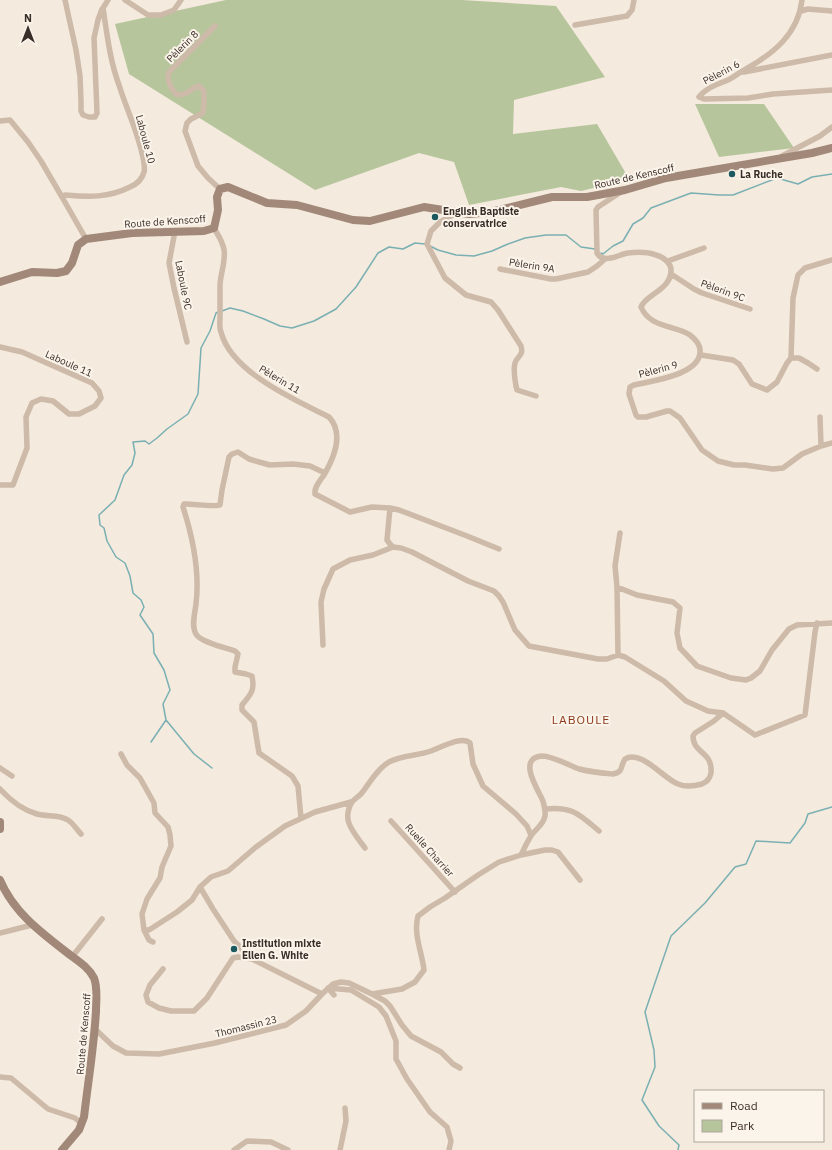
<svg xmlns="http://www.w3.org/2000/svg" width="832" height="1150" viewBox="0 0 832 1150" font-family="'IBM Plex Sans',sans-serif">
  <rect width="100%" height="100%" fill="#f4eadd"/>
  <path fill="#b6c59c" d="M226 0H462L556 6 605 77 514 100 513 134 597 124 628 177 618 182 581 191 561 187 469 205 454 162 419 153 315 190 129 74 115 24Z
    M695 104H764L794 148 719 157Z"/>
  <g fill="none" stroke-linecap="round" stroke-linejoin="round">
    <path stroke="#7ab0b3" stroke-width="1.5" d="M430 246 438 250 456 255 474 256 492 251 508 244 525 238 546 235H566L581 247 595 249
      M601 253 603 254 613 246 623 241 633 224 643 218 651 208 691 193 719 195H733L777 178 798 184 812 177 832 174
      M222 311 230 308 243 311 264 319 280 326 292 328 314 321 336 309 356 287 378 253 389 247 403 249 415 243 425 244
      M166 720 194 754 212 768
      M151 742 166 720 163 704 170 690 164 670 154 653 153 634 140 615 144 607 141 600 133 593 130 576 125 563 116 557 107 541 104 528 100 525 99 515 115 500 124 475 132 465 135 453 133 442 145 441 149 444 157 438 167 429 188 414 198 394 201 348 210 331 216 313 218 312
      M678 1150 679 1145 659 1126 642 1100 655 1067 654 1050 645 1012 671 936 705 903 735 867 746 864 756 841 790 843 805 823 808 814 832 807"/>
    <path stroke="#cdbaa8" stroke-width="5.5" d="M65 0 76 50 80 76 81 101V111L83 115 89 117H95L97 113 94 38 98 20 102 9
      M125 0 148 15H161L174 10 181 0
      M802 0C798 34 774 53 746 69 740 72 734 77 728 80 718 84 706 88 699 97L704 99 748 98 773 94 832 90
      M801 11 808 9 832 11
      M575 25 627 16 632 10 634 0
      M215 26 169 72C166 80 171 88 176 94 188 97 189 88 199 86L204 91V103L203 113 191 119 187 123 185 131 198 166 208 178 220 189
      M744 72 832 55
      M0 121 10 120 28 142 41 161 62 197
      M782 156 820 136 832 127
      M621 192 598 207 596 210 597 253C604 265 619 254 628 253 637 252 648 252 656 255 663 257 670 262 671 269 672 290 646 294 641 307 650 328 674 325 690 335 695 339 700 344 700 350 702 375 651 381 634 385L630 387 629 394 636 415 638 417H646L667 411H670L680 418 702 450 718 461 734 465H745L773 469 783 468 802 454 821 446 832 443
      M458 212 440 222 431 231 427 244 445 278 466 295 491 302 498 310 521 346C524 356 517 356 515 363 513 370 515 380 516 386L517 390 536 396
      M214 228C218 235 223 242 224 250 226 262 220 274 220 286 220 297 220 307 220 317 220 322 219 328 221 332 231 372 295 400 329 417 344 433 334 458 324 475 320 481 314 487 315 494L350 512 372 507 390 508 399 510 467 536 499 549
      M175 231 169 263 174 288 187 342
      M86 239 62 197 65 195C89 197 108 198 130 187 137 184 142 180 144 172 145 170 144 166 144 163 140 136 127 111 119 85 110 61 107 34 103 8L108 0
      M668 261 704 248
      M500 269 551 279H556L588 272 597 266 605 259
      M671 274 694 289 702 293 750 309
      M0 347 22 352 92 383 99 391 101 398 95 406 79 414H69L53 401 41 399 32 403 26 417 27 448 13 485H0
      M701 355 733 360 739 364 752 384 767 390 777 382 787 363 791 358H799L808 363 817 369
      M791 358 793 298 798 275 805 268 832 260
      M820 417 821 446
      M390 508 387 540 390 544 393 547 401 548 412 552 468 581 494 591 499 596 503 602 515 630 529 646 598 659H607L618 655 625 657 664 681 686 701 708 711 723 713 755 735 805 715 815 632 817 623
      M617 587 637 595 673 602 680 608 677 633 680 648 697 666 731 678 746 680 751 678 760 671 772 650 789 629 797 625 832 623
      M323 645 321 602 324 589 333 569 350 560 373 555 393 547
      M618 655 617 587 615 566 620 533
      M121 754 127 765 140 778 154 803 155 813 168 827 170 835 171 846 162 867 160 878 147 899 142 914 144 930 149 940 153 942
      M0 768 12 776
      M0 789C10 800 23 810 37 814 47 817 59 814 68 820 73 823 77 830 81 834
      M545 809C572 806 579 814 599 831
      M301 818 298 786 292 776 259 753 254 722 242 710V705C251 694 255 691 252 676L246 674 235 672V667L238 654 235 651C226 648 200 642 196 634 191 626 195 613 196 604 200 571 193 538 183 507L184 504H186C194 504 215 507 220 505L222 490 229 457 232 454 238 452 249 459 259 462 270 465 293 464 310 466 325 473
      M391 821 455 892
      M365 848C360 841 348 827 348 819 347 814 349 806 352 802 354 799 358 797 361 794 370 783 376 770 389 762 402 755 417 756 431 751 440 748 462 735 470 743L473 764 483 786 516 814 527 826 531 835
      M521 855C524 849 527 842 531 836 535 829 543 826 545 816 546 811 544 806 543 801 539 791 516 758 542 756 553 756 568 765 579 769 590 772 602 773 613 774 624 772 620 766 625 759 641 749 664 779 678 784 685 787 695 786 702 784 707 782 710 778 711 773 713 751 693 754 693 736L695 733 714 721 723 713
      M144 930H149L177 912 192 900 200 887
      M0 933 32 925
      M72 957 102 919
      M163 969 150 985 146 995 148 1002 159 1008 171 1011H194L207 998 233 958 238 957 252 959
      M328 988 351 990 379 1007 386 1016 396 1041V1059L407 1079 430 1112 447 1127 451 1141 449 1150
      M328 988 334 995
      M322 994 252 959 234 941 213 909 200 887 211 877 228 871 256 847 285 826 315 812 351 802
      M372 994 385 1001 390 1006 402 1025 411 1036 441 1052 453 1064 460 1068
      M95 1029 113 1046 126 1053 159 1054 215 1043 286 1025 306 1011 322 994 333 984 341 982 349 983 372 994 402 989 415 982 424 970C422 952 413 934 418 916L430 907 445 898 478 875 499 862 521 855 545 850H552L558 852 580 880
      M0 1077 11 1078 48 1109 75 1118 82 1124
      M234 1150 247 1141 271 1142 288 1150
      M340 1150 346 1121 345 1108"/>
    <path stroke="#a18879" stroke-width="8" d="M0 282 32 272 57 273 66 271 72 263 78 245 86 239 132 233 204 231 214 228 218 210 217 197 220 189 228 187 267 203 297 205 353 220 370 221 424 207 469 214 491 212 552 197H587L625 190 666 178 812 153 832 148
      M0 822V829
      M0 880C13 911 39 931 65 951 75 959 88 966 94 978 98 988 96 1001 96 1011 94 1047 88 1082 84 1117L79 1130 62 1150"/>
  </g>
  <g fill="#1b595e" stroke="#fbf4ea" stroke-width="1.5">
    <circle cx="732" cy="174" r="4"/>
    <circle cx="435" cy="217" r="4"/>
    <circle cx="234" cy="949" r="4"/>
  </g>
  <g text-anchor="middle" stroke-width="4" stroke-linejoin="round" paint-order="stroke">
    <g font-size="10" fill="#3a2e29" stroke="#fbf4ea">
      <text transform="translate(182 46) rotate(-45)" y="4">Pèlerin 8</text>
      <text transform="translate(721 72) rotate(-28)" y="4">Pèlerin 6</text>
      <text transform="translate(146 139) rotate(75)" y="4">Laboule 10</text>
      <text transform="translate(634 176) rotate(-13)" y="4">Route de Kenscoff</text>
      <text transform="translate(165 221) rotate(-4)" y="4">Route de Kenscoff</text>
      <text transform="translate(532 265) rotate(9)" y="4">Pèlerin 9A</text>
      <text transform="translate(184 285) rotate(79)" y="4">Laboule 9C</text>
      <text transform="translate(723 290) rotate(20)" y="4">Pèlerin 9C</text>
      <text transform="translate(69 363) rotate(24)" y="4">Laboule 11</text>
      <text transform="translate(658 369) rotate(-15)" y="4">Pèlerin 9</text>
      <text transform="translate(280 379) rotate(31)" y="4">Pèlerin 11</text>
      <text transform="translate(430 850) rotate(48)" y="4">Ruelle Charrier</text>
      <text transform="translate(246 1026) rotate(-14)" y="4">Thomassin 23</text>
      <text transform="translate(83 1034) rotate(-85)" y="4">Route de Kenscoff</text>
    </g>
    <g font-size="10" font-weight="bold" fill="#3a2e29" stroke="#fbf4ea" text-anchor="start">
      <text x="740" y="178">La Ruche</text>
      <text x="443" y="215">English Baptiste<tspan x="443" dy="12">conservatrice</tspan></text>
      <text x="242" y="947">Institution mixte<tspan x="242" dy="12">Ellen G. White</tspan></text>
    </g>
    <g font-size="12" letter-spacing="1" fill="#8f391c" stroke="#fbf4ea">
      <text x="581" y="724">LABOULE</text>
    </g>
  </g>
  <rect x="694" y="1090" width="130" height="52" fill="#fbf4ea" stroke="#aea59d"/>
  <rect x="702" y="1103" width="20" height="6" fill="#a18879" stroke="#aea59d"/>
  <text x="730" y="1110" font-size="12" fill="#3a2e29">Road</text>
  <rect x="702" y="1120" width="20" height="12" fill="#b6c59c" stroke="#aea59d"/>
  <text x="730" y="1130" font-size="12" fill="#3a2e29">Park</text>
  <g transform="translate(28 28)" stroke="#fbf4ea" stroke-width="3" paint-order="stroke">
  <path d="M0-3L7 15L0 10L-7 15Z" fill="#3a2e29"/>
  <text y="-6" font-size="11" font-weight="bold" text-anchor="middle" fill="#3a2e29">N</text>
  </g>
</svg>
